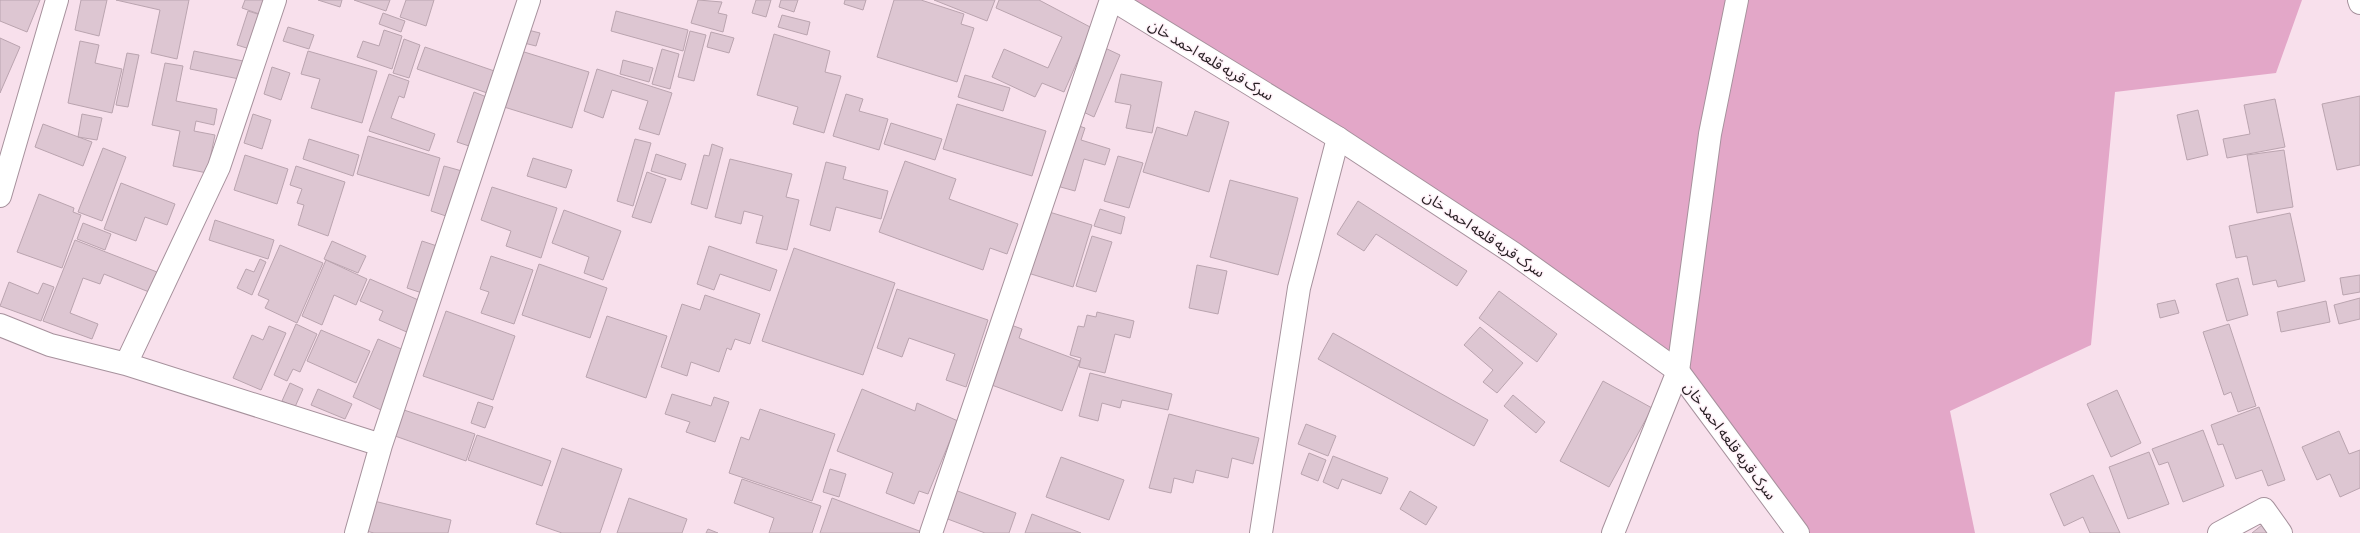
<svg xmlns="http://www.w3.org/2000/svg" width="2360" height="533" viewBox="0 0 2360 533" font-family="'Sofia Sans Condensed','Noto Sans Arabic',sans-serif">
  <rect width="100%" height="100%" fill="#f8e0ec"/>
  <path fill="#e3a7c8" d="M1113 0H2302L2276 73 2115 92 2091 345 1950 411 1975 533H1798L1678 371Z"/>
  <path fill="#ddc6d2" stroke="#baa4af" d="M0 0H40L27 32 0 21Z
    M81 0H107L99 36 75 30Z
    M116 0H189L177 59 151 53 160 10Z
    M245 0H270L265 16 242 8Z
    M318 0H342L340 7Z
    M354 0H390L386 11Z
    M406 0H434L426 26 400 17Z
    M698 0 722 2 718 13 727 15 723 32 691 23Z
    M756 0H771L766 17 752 13Z
    M781 0H798L794 12 779 7Z
    M845 0H866L863 10 844 4Z
    M894 0H921L964 14 961 24 974 28 957 82 877 57Z
    M934 0H995L987 21Z
    M999 0H1039L1092 28 1064 92 1042 83 1035 97 992 77 1004 49 1048 68 1062 37 996 8Z
    M248 11 264 16 253 50 237 45Z
    M616 11 688 30 683 51 611 31Z
    M383 13 405 21 401 32 379 24Z
    M782 15 810 22 807 35 778 27Z
    M288 27 314 35 309 49 283 41Z
    M384 30 402 36 392 69 357 57 363 41 379 46Z
    M528 30 540 33 536 46 524 43Z
    M690 31 706 35 694 81 678 77Z
    M711 32 734 38 729 53 707 47Z
    M774 34 830 51 825 72 841 76 824 133 793 124 798 107 757 95Z
    M0 38 20 47 0 93Z
    M404 39 420 45 409 78 393 73Z
    M80 41 99 45 95 63 122 69 112 113 68 103Z
    M425 47 503 74 496 96 417 69Z
    M1105 48 1120 55 1094 117 1079 110Z
    M662 49 679 54 670 89 652 84Z
    M194 51 248 62 244 80 190 69Z
    M308 51 377 71 362 123 311 108 320 79 301 74Z
    M521 51 589 72 572 128 504 107Z
    M127 53 139 55 128 107 116 105Z
    M623 60 653 68 649 82 620 74Z
    M165 63 183 66 176 101 217 109 214 125 196 121 194 131 215 135 207 173 173 166 180 131 152 125Z
    M272 67 290 73 281 100 264 94Z
    M597 69 672 93 659 135 639 129 648 101 612 90 603 118 584 111Z
    M389 74 409 81 404 98 399 96 391 118 435 134 429 151 369 131Z
    M1121 74 1162 82 1152 133 1126 128 1131 105 1115 102Z
    M965 75 1010 88 1003 111 958 97Z
    M474 92 494 100 478 149 457 142Z
    M846 94 863 99 859 111 888 119 879 150 833 136Z
    M2360 96V165L2337 170 2322 104Z
    M2275 99 2285 147 2227 158 2223 139 2250 134 2244 105Z
    M957 104 1046 131 1032 176 943 149Z
    M2198 110 2208 155 2187 160 2177 115Z
    M1195 111 1229 122 1209 192 1143 172 1157 127 1187 136Z
    M82 114 102 118 97 140 78 137Z
    M253 114 271 120 262 149 244 143Z
    M891 123 942 139 935 160 884 144Z
    M43 124 92 142 83 166 35 147Z
    M1076 125 1085 128 1081 140 1110 149 1105 165 1084 159 1075 191 1057 186Z
    M368 136 440 158 429 196 357 174Z
    M309 139 359 155 353 176 303 159Z
    M635 139 651 143 633 206 617 201Z
    M712 144 723 148 707 209 691 204 704 155 709 156Z
    M103 148 126 157 102 221 78 212Z
    M2284 150 2293 207 2257 213 2247 155Z
    M656 154 686 164 681 180 651 171Z
    M245 155 288 169 277 204 234 190Z
    M1118 156 1143 163 1129 208 1104 201Z
    M533 158 572 170 566 188 527 176Z
    M730 159 792 174 786 197 799 200 787 250 756 243 763 216 744 211 741 224 715 217Z
    M905 161 956 179 949 199 1018 224 1007 254 990 248 983 270 879 232Z
    M826 162 846 167 843 179 888 191 881 219 836 207 830 231 810 225Z
    M296 166 345 182 328 236 298 225 304 205 297 203 302 189 290 185Z
    M444 166 462 171 449 217 431 211Z
    M647 172 666 179 651 223 632 217Z
    M1230 180 1298 198 1278 275 1210 257Z
    M121 183 175 204 167 225 145 217 136 241 104 229Z
    M492 187 557 208 541 258 506 246 511 231 481 220Z
    M39 194 74 208 73 212 81 215 62 268 17 252Z
    M1358 201 1467 271 1457 286 1376 234 1364 251 1337 234Z
    M1100 209 1125 217 1121 234 1094 226Z
    M564 210 621 231 603 280 584 273 589 257 552 243Z
    M1046 211 1092 225 1073 287 1028 273Z
    M2290 213 2305 281 2278 287 2276 280 2253 285 2247 256 2236 258 2229 226Z
    M215 220 274 240 268 259 209 240Z
    M83 223 111 234 105 250 77 239Z
    M1092 236 1112 242 1096 292 1076 286Z
    M75 240 157 272 149 292 104 274 100 284 83 278 70 313 98 324 92 339 43 321Z
    M332 241 366 256 358 273 324 259Z
    M422 241 440 247 425 294 407 288Z
    M280 245 323 263 297 323 265 308 269 300 258 295Z
    M709 246 777 270 770 291 720 274 714 290 697 284Z
    M794 248 895 283 863 375 762 341Z
    M491 256 533 270 514 324 481 313 489 292 480 289Z
    M260 259 266 262 252 295 237 288 246 269 254 272Z
    M326 260 367 279 356 305 334 295 322 325 302 316Z
    M539 264 607 288 590 338 522 315Z
    M1197 265 1227 271 1218 314 1189 308Z
    M2360 275V292L2343 295 2340 278Z
    M2238 278 2248 315 2227 321 2216 284Z
    M370 279 423 302 409 333 379 320 383 311 360 301Z
    M9 282 38 294 43 283 54 287 41 321 0 306Z
    M897 289 988 320 966 387 946 380 955 354 909 338 902 357 877 348Z
    M1499 291 1557 334 1537 362 1479 318Z
    M705 295 760 314 750 344 735 339 731 350 727 348 719 372 691 362 687 376 661 367 682 304 700 310Z
    M2360 298V319L2339 324 2334 305Z
    M2175 300 2179 313 2160 318 2157 304Z
    M2326 301 2330 322 2281 332 2277 312Z
    M446 311 515 336 493 400 423 376Z
    M1097 312 1134 321 1130 338 1115 334 1105 373 1079 367 1081 358 1070 355 1078 326 1084 327 1087 315 1096 317Z
    M607 316 667 336 646 398 586 377Z
    M296 324 317 334 300 372 293 369 287 381 274 375Z
    M2229 324 2256 406 2238 412 2231 392 2224 395 2203 332Z
    M1011 325 1022 329 1019 338 1080 361 1062 411 989 384Z
    M269 326 286 333 261 390 233 378 252 335 263 340Z
    M1480 327 1523 363 1497 393 1483 382 1493 370 1464 345Z
    M321 330 370 351 356 383 307 361Z
    M1333 333 1488 420 1474 446 1318 359Z
    M378 339 406 351 381 410 353 397Z
    M1090 373 1172 394 1168 410 1122 400 1120 408 1102 403 1098 421 1079 416Z
    M1603 381 1652 408 1609 487 1560 461Z
    M290 383 303 389 295 407 282 401Z
    M318 389 352 404 345 419 311 405Z
    M862 389 915 411 917 403 958 421 928 494 919 491 914 504 886 493 893 473 837 451Z
    M2117 390 2141 443 2111 457 2087 404Z
    M672 394 711 406 714 397 729 402 715 442 686 432 690 422 665 414Z
    M1513 395 1545 422 1536 433 1504 406Z
    M478 402 493 407 485 428 471 423Z
    M2259 407 2285 480 2268 486 2262 470 2236 479 2223 444 2218 445 2211 425Z
    M760 409 835 434 812 501 729 473 741 437 749 440Z
    M404 410 475 434 466 461 395 436Z
    M1169 414 1259 438 1253 464 1232 458 1228 478 1196 470 1193 483 1174 478 1171 493 1149 488Z
    M1306 424 1336 436 1328 456 1298 444Z
    M2203 430 2224 486 2183 502 2168 462 2159 465 2152 449Z
    M2339 431 2349 454 2360 450V488L2340 497 2330 474 2317 480 2302 447Z
    M477 435 551 461 542 486 468 460Z
    M562 448 622 469 600 533H562L536 524Z
    M2149 452 2169 504 2128 519 2109 467Z
    M1309 453 1326 460 1318 481 1301 474Z
    M1333 456 1388 478 1381 494 1342 479 1338 489 1323 482Z
    M1061 457 1124 480 1109 520 1046 497Z
    M830 469 846 474 839 497 823 492Z
    M2093 475 2120 533H2090L2083 517 2064 526 2050 494Z
    M742 479 821 506 812 533H769L774 518 734 503Z
    M955 490 1016 513 1009 533H985L945 518Z
    M1410 491 1437 507 1426 525 1400 509Z
    M629 498 687 519 682 533H617Z
    M832 498 922 532 921 533H820Z
    M374 501 451 520 448 533H374L366 531Z
    M1032 514 1081 533H1025Z
    M2262 525 2269 533H2252Z
    M708 529 718 533H706Z"/>
  <g fill="none" stroke-linecap="round" stroke-linejoin="round">
    <defs>
      <path id="street" d="M2359 0 2360 3
        M0 196 57 0
        M0 325 50 345 126 364 381 445
        M126 364 219 167 275 0
        M356 533 381 445 529 0
        M931 533 1111 0
        M1261 533 1299 288 1338 138
        M1613 533 1678 371 1710 134 1737 0
        M2219 533 2264 509 2281 533"/>
      <path id="secondary" d="M1113 0 1338 138 1513 253 1678 371 1798 533"/>
    </defs>
    <use href="#street" stroke="#a6919c" stroke-width="24"/>
    <use href="#secondary" stroke="#a6919c" stroke-width="24"/>
    <use href="#street" stroke="#fff" stroke-width="22"/>
    <use href="#secondary" stroke="#fff" stroke-width="22"/>
  </g>
  <g text-anchor="middle" stroke-width="3" stroke-linejoin="round" paint-order="stroke">
    <g font-size="15" fill="#292125" stroke="#fff1f8">
      <text transform="translate(1211 60) rotate(31)" y="5">سرک قریه قلعه احمد خان</text>
      <text transform="translate(1484 234) rotate(34)" y="5">سرک قریه قلعه احمد خان</text>
      <text transform="translate(1730 441) rotate(53)" y="5">سرک قریه قلعه احمد خان</text>
    </g>
  </g>
</svg>
